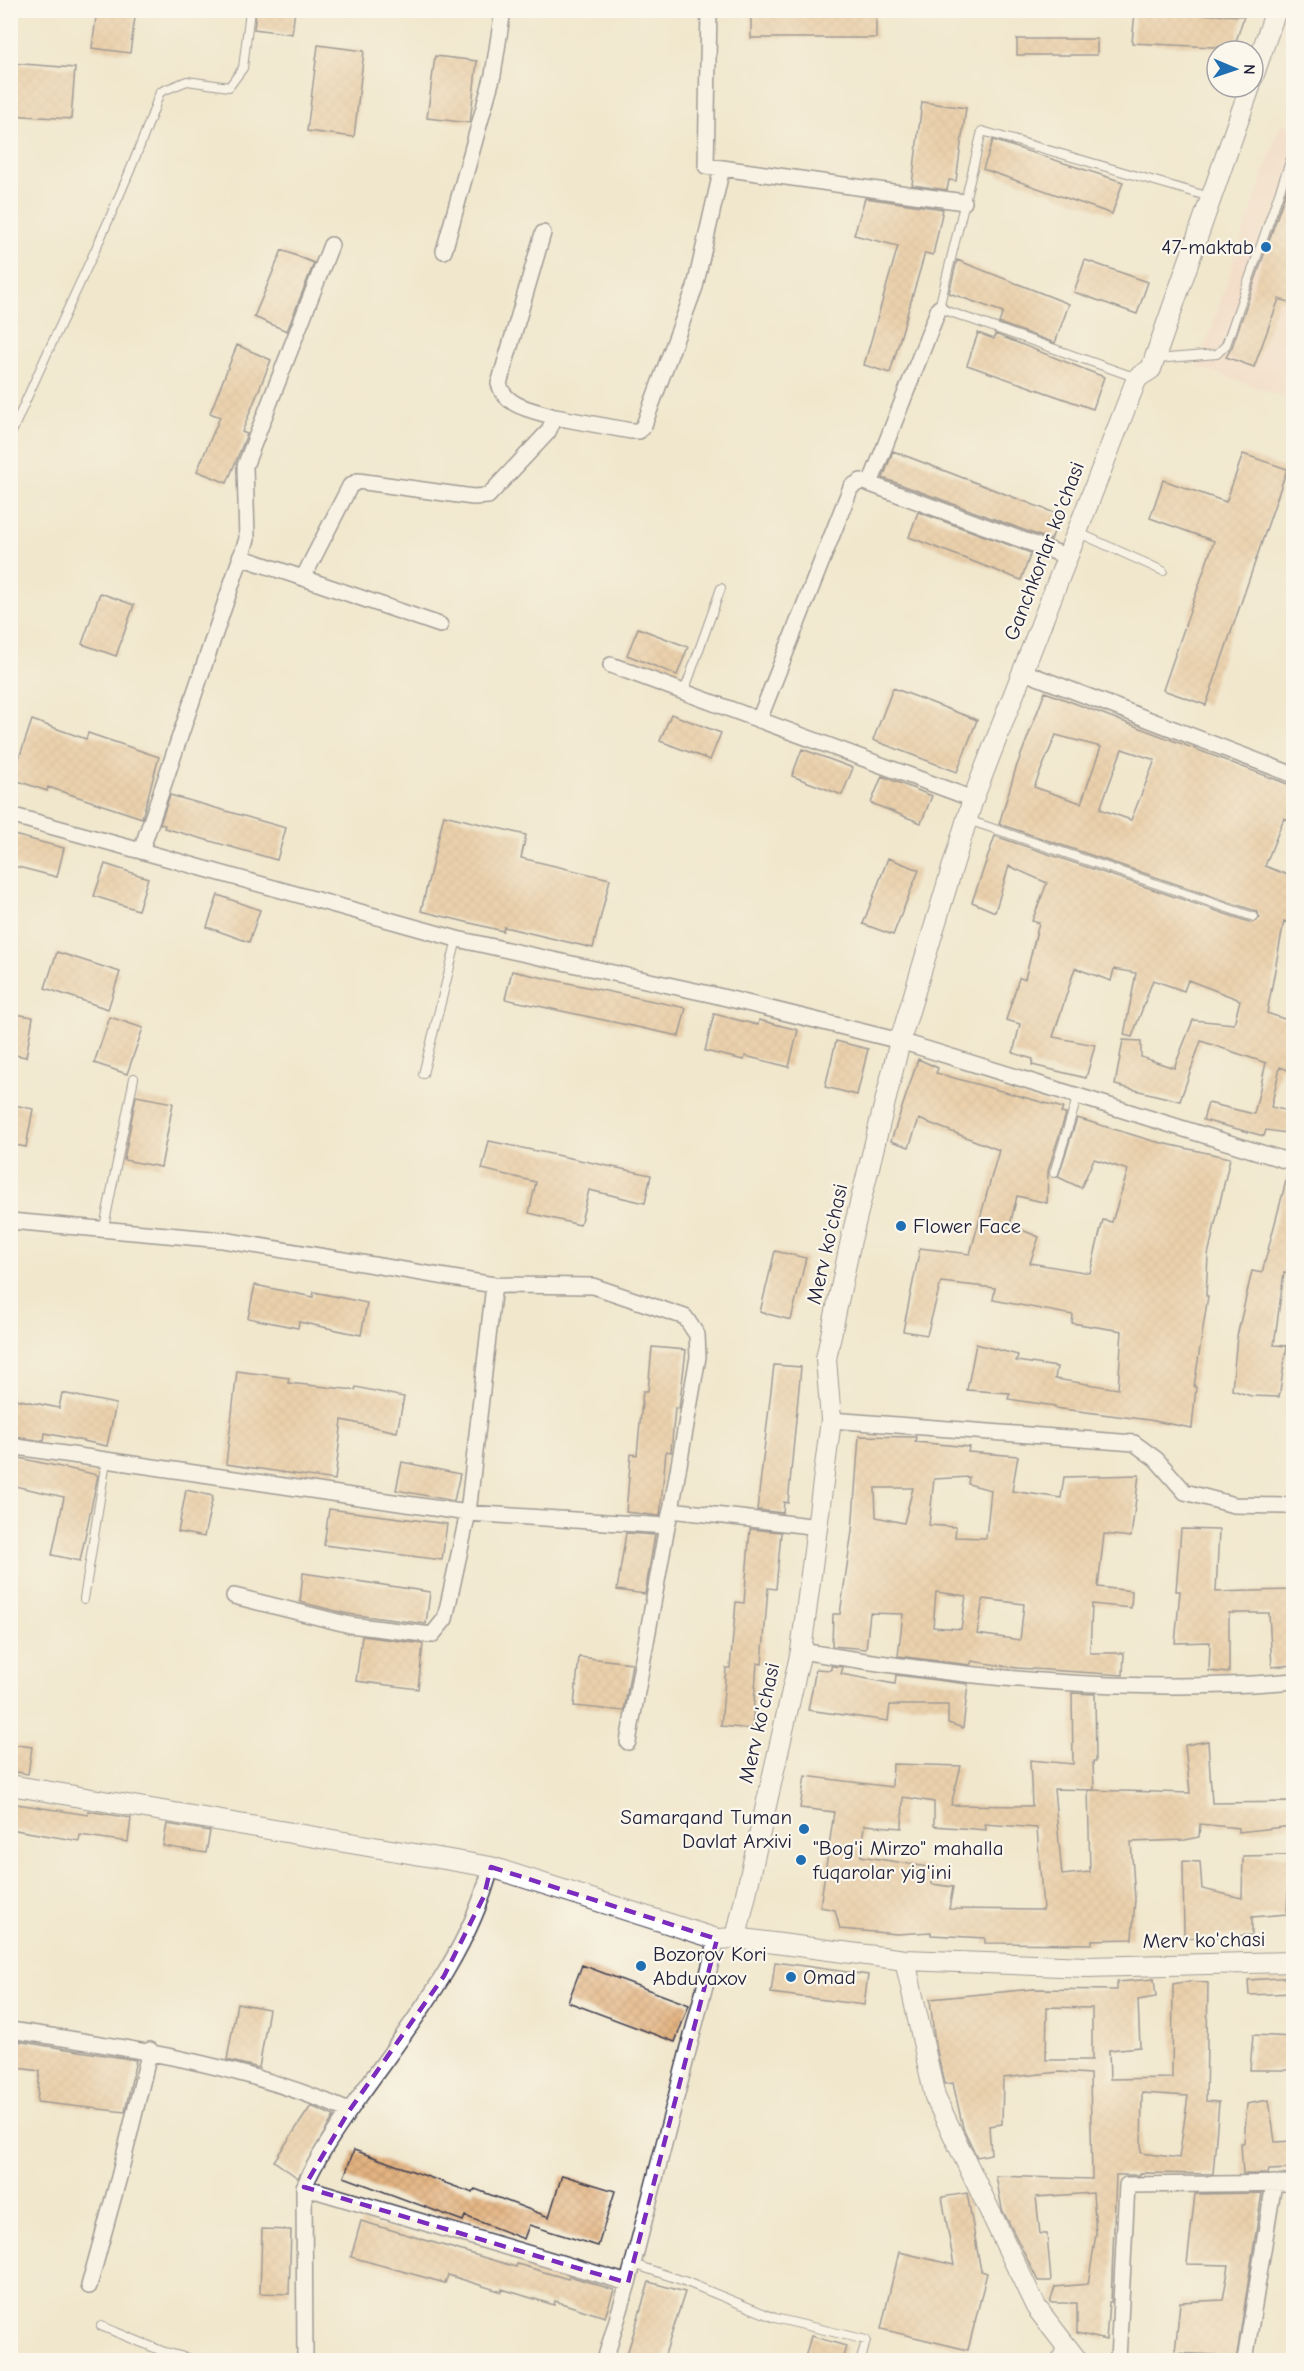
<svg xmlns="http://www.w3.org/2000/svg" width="1304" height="2371" viewBox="0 0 1304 2371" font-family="'Comic Neue',sans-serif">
  <defs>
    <pattern id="building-cross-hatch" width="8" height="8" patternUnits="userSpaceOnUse" patternTransform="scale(1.5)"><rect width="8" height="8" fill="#e4b481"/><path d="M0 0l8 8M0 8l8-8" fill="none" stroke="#c39a70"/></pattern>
  </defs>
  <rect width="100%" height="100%" fill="#fbf7ec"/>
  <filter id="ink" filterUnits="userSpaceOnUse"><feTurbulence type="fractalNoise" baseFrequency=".0167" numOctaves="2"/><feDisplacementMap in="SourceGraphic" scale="12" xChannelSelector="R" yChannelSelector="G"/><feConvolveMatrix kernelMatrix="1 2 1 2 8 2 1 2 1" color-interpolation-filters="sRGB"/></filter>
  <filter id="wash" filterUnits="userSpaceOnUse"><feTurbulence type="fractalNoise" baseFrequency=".008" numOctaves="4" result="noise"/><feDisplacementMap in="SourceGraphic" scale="24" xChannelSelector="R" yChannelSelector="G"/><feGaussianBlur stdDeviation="1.35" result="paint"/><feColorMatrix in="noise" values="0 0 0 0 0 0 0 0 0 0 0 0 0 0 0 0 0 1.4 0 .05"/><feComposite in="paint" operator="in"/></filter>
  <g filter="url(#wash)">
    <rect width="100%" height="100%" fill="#f1e7cd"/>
    <path fill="#f6d2c4" d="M1281 123 1293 127V400L1198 367Z"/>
    <g id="blocks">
      <path fill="url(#building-cross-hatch)" fill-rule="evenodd" d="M97 10H136L130 53 92 48Z
        M256 10H295L292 34 254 29Z
        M751 10H876V38H751Z
        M1135 12 1244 16 1234 48 1132 43Z
        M1017 39H1097V55H1017Z
        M318 45 364 51 354 137 307 131Z
        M435 56 477 61 470 123 427 118Z
        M10 63 75 68 71 119 10 115Z
        M922 102 966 108 956 181 949 180 947 190 912 185Z
        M993 140 1123 182 1112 214 983 169Z
        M1292 174 1293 303 1279 299 1254 367 1226 357 1232 347Z
        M865 198 943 209 933 255 925 253 890 373 864 365 898 246 854 235Z
        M282 250 314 263 287 331 254 317Z
        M957 260 1069 304 1055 343 999 323 1003 312 949 293Z
        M1085 260 1148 282 1137 314 1074 292Z
        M978 333 994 339 995 334 1104 377 1093 409 967 365Z
        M237 345 271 360 242 432 247 434 227 483 197 471 220 417 210 413Z
        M893 451 1060 515 1051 540 883 478Z
        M1243 454 1287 469 1206 705 1163 690 1214 541 1150 518 1163 480 1226 502Z
        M918 512 1031 553 1021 580 909 537Z
        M100 593 134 605 116 656 82 644Z
        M638 628 688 647 677 675 627 655Z
        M893 688 977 720 957 772 873 740Z
        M1045 692 1293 786V822L1284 818 1265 866 1293 877V924L1284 921 1267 1013 1293 1022V1072L1280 1067 1271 1107 1293 1112V1134L1266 1130 1264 1136 1203 1120 1208 1103 1254 1114 1266 1063 1201 1041 1180 1101 1115 1085 1123 1040 1141 1041V1057L1174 1068 1193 1020 1234 1024 1240 1000 1188 980 1184 991 1153 980 1132 1037 1124 1035 1136 973 1114 969 1111 981 1075 968 1053 1037 1095 1045 1086 1078 1032 1065 1033 1059 1013 1053 1020 1024 1006 1020 1019 978 1025 979 1039 923 1032 921 1047 883 1009 866 995 912 972 902 995 836 1252 923 1260 918 1256 911 999 824 1016 768ZM1056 735 1101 747 1081 803 1034 787ZM1122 749 1155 760 1131 820 1100 809Z
        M671 714 721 733 710 760 660 741Z
        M32 720 86 739 88 733 159 757 142 818 48 787 47 791 12 779Z
        M802 749 853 768 842 795 792 776Z
        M882 776 932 796 921 823 871 803Z
        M170 795 286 828 277 860 164 828 165 825 160 824Z
        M444 815 526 835 521 858 610 879 593 948 504 927 503 931 421 911Z
        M10 834 64 848 57 877 10 865Z
        M888 858 919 870 893 935 863 924Z
        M105 864 148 878 138 910 94 896Z
        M218 895 260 910 249 942 207 927Z
        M57 952 120 972 108 1009 45 988Z
        M512 971 686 1008 679 1036 505 999Z
        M10 1013 33 1017 26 1057 10 1054Z
        M714 1014 758 1025 759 1020 798 1030 789 1067 745 1056 744 1060 705 1051Z
        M110 1017 143 1028 127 1074 94 1063Z
        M836 1041 868 1049 857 1095 825 1087Z
        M918 1059 938 1068 936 1073 1063 1108 1061 1113 1066 1114 1048 1171 1047 1203 1017 1196 1010 1225 1039 1237 1030 1263 1090 1273 1103 1220 1112 1222 1128 1170 1094 1159 1081 1188 1058 1177 1077 1118 1153 1141 1230 1158 1208 1255 1206 1296H1208L1194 1387H1196L1192 1428 1149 1420 1055 1408V1406L1008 1399 1010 1393 967 1390 976 1344 1018 1355 1016 1361 1057 1367 1055 1379 1118 1389 1122 1331 1072 1323 1073 1315 993 1300 995 1288 941 1282 927 1335 903 1331 920 1248 970 1254 999 1150 919 1119 909 1147 891 1141Z
        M136 1096 173 1103 161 1167 124 1160Z
        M10 1104 33 1109 26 1147 10 1144Z
        M489 1141 651 1175 645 1203 589 1190 580 1225 529 1213 536 1182 482 1169Z
        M1288 1173 1293 1174V1275L1284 1273 1274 1345 1287 1346 1279 1397 1251 1396 1232 1390 1237 1336 1252 1271 1262 1273Z
        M775 1251 806 1258 791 1320 760 1312Z
        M255 1285 313 1297 314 1292 367 1303 361 1335 299 1322 298 1328 248 1318Z
        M652 1347 686 1350 679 1409 675 1408 671 1452 666 1451 660 1516 626 1512 631 1454 637 1455 643 1391H648Z
        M774 1365 801 1367 788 1503 784 1502 783 1513 757 1510Z
        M237 1371 289 1378 288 1383 355 1390 356 1387 404 1397 397 1432 342 1420 335 1480 226 1464Z
        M62 1393 116 1404 107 1446 45 1433 44 1441 10 1436V1398L59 1408Z
        M859 1436 916 1437 915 1442 969 1447 968 1452 1018 1456 1012 1491 1061 1498 1064 1477 1139 1475 1131 1537 1104 1534 1098 1587 1132 1591 1131 1608 1092 1604 1090 1653H1124L1123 1675 1017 1668 972 1661 970 1665 898 1656 903 1614 870 1613 866 1649 832 1646 833 1614H840L852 1531ZM969 1477 968 1484 991 1490 986 1538 955 1537 956 1527 929 1525 934 1479ZM875 1488H913L904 1523 876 1517ZM936 1592 966 1596 961 1629 933 1627ZM983 1599 1024 1604 1020 1640 977 1634Z
        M10 1456 98 1475 80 1561 52 1555 64 1497 10 1485Z
        M402 1462 460 1474 454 1501 396 1490Z
        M186 1490 213 1496 204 1537 178 1532Z
        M329 1509 447 1524 442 1560 324 1545Z
        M750 1529 781 1532 776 1589 768 1588 762 1664 757 1663 752 1729 721 1726 726 1668H730L736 1602 744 1603Z
        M1181 1529 1219 1530 1216 1592 1293 1590V1665L1272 1667 1269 1613H1229V1673L1209 1671 1210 1642 1175 1643 1180 1591H1176Z
        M626 1533 655 1535 645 1594 617 1590Z
        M303 1573 430 1592 426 1624 348 1614 300 1602Z
        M362 1636 423 1644 418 1689 356 1681Z
        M579 1657 632 1663 624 1711 574 1706Z
        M831 1666 843 1667 841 1674 895 1684 896 1675 968 1684 963 1728 948 1723V1705H890L888 1721 808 1710 816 1669 831 1670Z
        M1072 1693 1095 1694 1096 1761H1093L1094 1790 1054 1789 1062 1875 1090 1872 1088 1790 1190 1793 1185 1745 1208 1741 1212 1803 1293 1802V1826L1239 1832V1828L1200 1824 1199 1837 1185 1840 1131 1842 1135 1899 1132 1939 1092 1940V1944L985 1943V1938L931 1935V1932L897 1934 840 1929 835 1910 820 1907 834 1812 800 1808 805 1776 892 1787 893 1764 961 1766 951 1805 1032 1806 1030 1760 1073 1764ZM903 1797 934 1802V1826L986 1830 985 1824 1037 1828 1043 1910 949 1909 953 1887 932 1884 934 1868 861 1856 864 1825 902 1828Z
        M10 1744 32 1747 28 1774 10 1771Z
        M10 1803 88 1815V1811L131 1818 128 1842 80 1835 79 1841 10 1829Z
        M167 1824 210 1831 206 1853 163 1846Z
        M1293 1855V1870H1289L1287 1914 1252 1917V1935L1184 1938 1183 1861 1200 1862 1202 1889 1242 1898 1243 1856Z
        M775 1962 868 1975 864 2005 771 1993Z
        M582 1965 689 2005 675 2042 568 2002Z
        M1293 1977V1993L1249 1995 1248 1980Z
        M1154 1979 1156 1997 1138 2000 1140 2047 1109 2050 1110 2079 1172 2078 1173 1984 1190 1981 1208 1983 1206 2101 1219 2102 1213 2174 1140 2173V2175H1116L1111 2302H1109L1106 2340 1077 2333V2303H1050L1055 2287 1088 2284 1096 2234 1093 2193 1036 2197 1040 2234H1047L1051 2281H1038L1002 2209 996 2176 1092 2179 1090 2074 1060 2072 1003 2078 1002 2124 989 2126 991 2154 977 2157 963 2128 953 2083 944 2084 934 2036 930 1999 1033 1989 1117 1990V1982ZM1047 2007 1092 2008V2060H1046ZM1142 2093 1188 2096 1179 2158 1141 2153Z
        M237 2003 269 2009 259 2068 227 2060Z
        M1253 2035 1293 2037V2070H1250Z
        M10 2040 136 2060 125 2112 37 2102 40 2071 10 2067Z
        M1269 2100 1275 2142 1293 2141V2169L1269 2170 1268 2174H1243L1241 2143H1244L1247 2104Z
        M311 2106 334 2116 298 2178 274 2161Z
        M354 2150 473 2193 475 2189 549 2217 562 2175 615 2191 598 2246 529 2225 524 2239 465 2216 463 2221 344 2177Z
        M967 2193 981 2271 987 2273 968 2350 881 2329 899 2252 954 2265 942 2197Z
        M1262 2193 1236 2361H1214L1215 2355 1175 2353 1180 2302 1223 2300 1229 2265 1187 2264 1195 2194Z
        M361 2221 516 2267 517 2264 568 2279 569 2276 614 2290 605 2317 555 2301 554 2305 502 2289V2292L448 2275 445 2283 351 2257Z
        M262 2229 291 2230 289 2294 260 2293Z
        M649 2282 685 2292 663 2361H625Z
        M811 2336 846 2346 842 2361H804Z"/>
    </g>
  </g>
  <g filter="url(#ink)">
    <use href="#blocks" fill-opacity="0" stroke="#414051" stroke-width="1.5"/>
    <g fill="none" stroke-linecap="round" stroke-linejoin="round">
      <defs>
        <path id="service" d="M1156 359 1217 354 1226 345 1294 150
          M1137 378 939 308 982 131 1210 197
          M10 437C59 321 119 211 160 92L187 81 229 87 243 68 250 10
          M1077 532 1163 571
          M684 692 721 588
          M968 820 1254 917
          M423 1074 457 939
          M1054 1173 1078 1095
          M104 1227 134 1078
          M84 1599 106 1461
          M633 2264 684 2281 775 2318 866 2340 861 2360
          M101 2326 162 2351 195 2360
          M1056 2360 1062 2343"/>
        <path id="minor" d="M709 10 706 166 722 168
          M543 233 499 384C506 408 534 410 555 417
          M331 245 245 466 247 539 141 851 457 939 714 995 900 1041 1294 1163
          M444 251 493 75 503 10
          M870 484 939 308
          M240 557 303 578 350 486 358 481 473 497 488 496 548 432 555 417 631 431H639L644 425 695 287 722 168 964 202
          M303 578 440 625
          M611 665 973 799
          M1024 672 1294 775
          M759 720 851 487 861 481 870 484 1066 556
          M10 815 141 851
          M10 1221 223 1240 494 1285 468 1513 445 1619 432 1635 350 1625 234 1596
          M494 1285 593 1286 685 1317 697 1335 698 1357 671 1510
          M831 1420 1134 1443 1156 1459 1185 1492 1234 1505 1284 1506 1294 1502
          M10 1446 468 1513 667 1526 671 1510 819 1527
          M801 1651C964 1678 1129 1695 1294 1681
          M628 1742 667 1526
          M10 2030C126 2047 242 2064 349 2111
          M304 2187C318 2155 339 2126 359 2097 410 2025 469 1954 491 1867
          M89 2286 119 2177 150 2050
          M305 2360 304 2187 628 2283 717 1939
          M605 2360 628 2283
          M1118 2360 1127 2185 1294 2183
          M1245 2360 1274 2183"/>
        <path id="tertiary" d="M1253 77 1276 10
          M10 1785 491 1867 717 1939 736 1938 905 1960 1087 1967 1294 1962
          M736 1938 801 1651 831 1420 826 1359 851 1240 900 1041 973 799 1137 378 1151 369 1250 87
          M905 1960 935 2097 1036 2307 1077 2360"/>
      </defs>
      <use href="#service" stroke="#414051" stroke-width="10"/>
      <use href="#minor" stroke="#414051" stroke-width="18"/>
      <use href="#tertiary" stroke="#414051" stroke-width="22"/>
      <use href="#service" stroke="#fff" stroke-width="8"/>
      <use href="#minor" stroke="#fff" stroke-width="15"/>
      <use href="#tertiary" stroke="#fff" stroke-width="20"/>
    </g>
  </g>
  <path d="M0 0H1304V2371H0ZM491 1867 717 1939 628 2283 304 2187 349 2111 444 1976 484 1896Z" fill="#f1e7cd" fill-opacity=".55" fill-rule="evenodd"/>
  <path fill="none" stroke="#7b2cbf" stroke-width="4.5" stroke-dasharray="12 8" stroke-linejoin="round" d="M491 1867 717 1939 628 2283 304 2187 349 2111 444 1976 484 1896Z"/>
  <g fill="#1f6fb2" stroke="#fbf7ec" stroke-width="2">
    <circle cx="1266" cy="247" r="6"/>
    <circle cx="901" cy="1226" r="6"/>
    <circle cx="804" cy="1829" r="6"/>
    <circle cx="801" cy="1860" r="6"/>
    <circle cx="641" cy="1966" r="6"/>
    <circle cx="791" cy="1977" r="6"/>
  </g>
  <g text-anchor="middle" stroke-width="4.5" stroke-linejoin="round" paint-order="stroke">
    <g font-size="21" fill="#22223b" stroke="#fbf7ec" text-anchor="start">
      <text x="1254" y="254" text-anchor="end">47-maktab</text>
      <text x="913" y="1233">Flower Face</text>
      <text x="792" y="1824" text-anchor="end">Samarqand Tuman<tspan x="792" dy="24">Davlat Arxivi</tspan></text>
      <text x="813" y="1855">"Bog'i Mirzo" mahalla<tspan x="813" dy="24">fuqarolar yig'ini</tspan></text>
      <text x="653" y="1961">Bozorov Kori<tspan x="653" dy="24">Abduvaxov</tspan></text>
      <text x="803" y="1984">Omad</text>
    </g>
    <g font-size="21" fill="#22223b" stroke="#fbf7ec">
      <text transform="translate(1044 551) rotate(-69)" y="7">Ganchkorlar ko'chasi</text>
      <text transform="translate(827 1244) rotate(-77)" y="7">Merv ko'chasi</text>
      <text transform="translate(759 1723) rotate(-77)" y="7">Merv ko'chasi</text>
      <text transform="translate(1204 1940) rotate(-1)" y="7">Merv ko'chasi</text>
    </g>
  </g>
  <rect width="1304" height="2371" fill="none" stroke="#fbf7ec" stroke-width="36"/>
  <g transform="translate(1235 69) rotate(92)"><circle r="28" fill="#fbf7ec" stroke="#a4a2a5" stroke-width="1.5"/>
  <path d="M0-4.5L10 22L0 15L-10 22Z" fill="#1f6fb2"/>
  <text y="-9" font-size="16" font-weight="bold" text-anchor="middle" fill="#22223b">N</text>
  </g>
</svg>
